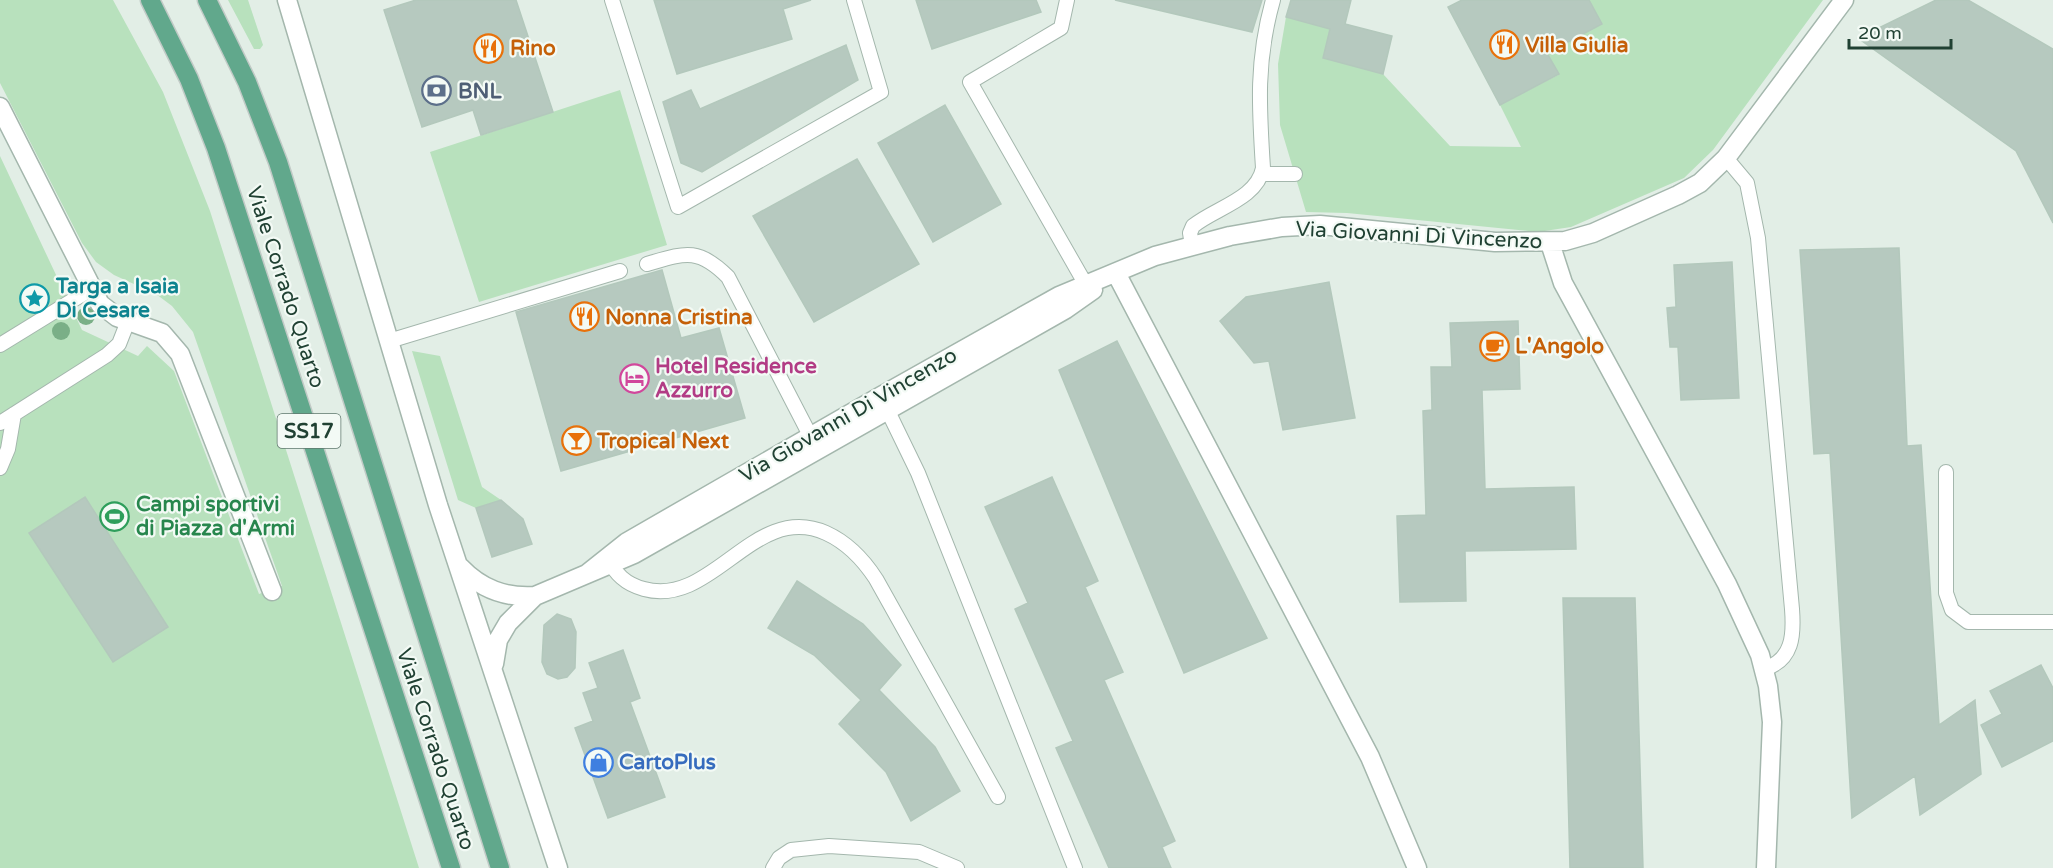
<svg xmlns="http://www.w3.org/2000/svg" width="2053" height="868" viewBox="0 0 2053 868" font-family="'Varela Round',sans-serif">
  <rect width="100%" height="100%" fill="#e2eee6"/>
  <path fill="#b8e1bd" d="M0 0H113L163 92 210 211 419 868H0V156L82 330 138 356 147 346 174 371 259 594 282 586 193 332 172 306 156 294 114 275 96 262 82 243 0 83Z
    M228 0H248L263 45 260 49H254Z
    M1589 0H1823L1713 150 1684 178 1571 227 1538 232 1347 213 1306 212 1280 125 1278 64 1286 17 1330 29 1323 58 1383 74 1450 146 1521 147 1500 105 1558 75 1547 53 1601 24Z
    M620 90 667 245 479 302 430 152Z
    M412 351 440 356 482 487 501 500 476 508 458 500Z"/>
  <path fill="#b6c9bf" stroke="#b3c8bc" stroke-width="1.5" d="M416 0H516L553 112 481 135 473 110 422 127 384 10Z
    M654 0H811L783 9 792 39 677 74Z
    M916 0H1036L1041 12 932 49Z
    M1115 0H1262L1252 32Z
    M1291 0H1351L1345 24 1392 36 1383 74 1323 58 1330 29 1286 17Z
    M1462 0H1589L1602 24 1547 53 1559 74 1500 105 1448 7Z
    M1936 0H1968L2053 49V223L2016 151 1858 38Z
    M846 45 858 80 702 172 681 163 663 102 691 90 700 109Z
    M945 105 1001 204 933 242 878 143Z
    M857 159 919 264 814 322 753 216Z
    M1899 248 1907 446 1921 445 1939 725 1975 700 1981 774 1920 815 1915 776 1852 818 1830 453 1814 454 1800 250Z
    M1732 262 1739 398 1681 400 1678 347H1670L1667 308 1676 307 1674 265Z
    M662 270 681 338 719 328 745 418 561 471 516 312Z
    M1329 282 1355 418 1283 430 1269 361 1254 363 1220 321 1246 297Z
    M1518 321 1520 389 1482 390 1485 489 1574 487 1576 549 1465 551 1466 601 1400 602 1397 516 1426 515 1423 411 1432 410 1431 367H1452L1450 323Z
    M1117 341 1267 638 1184 673 1059 370Z
    M1052 477 1098 581 1085 587 1123 672 1104 680 1175 841 1162 847 1171 868H1109L1056 748 1073 741 1015 609 1028 603 985 507Z
    M85 497 168 627 113 662 29 533Z
    M501 500 523 519 532 544 492 557 476 508Z
    M797 581 863 624 901 665 879 690 935 747 960 791 911 821 886 772 839 724 861 700 814 655 768 628Z
    M1563 598H1635L1643 868H1570Z
    M557 614 571 619 576 632 575 668 567 677 558 679 547 674 542 662 544 625Z
    M623 650 640 698 630 702 665 797 608 818 575 728 593 721 583 693 598 688 589 663Z
    M2041 665 2053 688V741L2002 767 1981 725 2002 714 1990 691Z"/>
  <g fill="none" stroke-linecap="round" stroke-linejoin="round">
    <defs>
      <path id="lane" d="M612 0 678 207 881 92 854 0
        M1067 0 1061 28 970 82 1090 292
        M1726 158 1747 183 1758 238 1792 609C1794 635 1793 660 1764 669
        M1262 174H1295
        M1192 245 1190 233 1193 226C1215 208 1257 199 1263 168 1259 107 1256 60 1273 0
        M647 264C685 253 698 247 728 277L814 443
        M389 341 620 271
        M0 345 91 289
        M884 403 918 473 1075 868
        M0 423 107 355 119 344 128 321
        M0 468 8 449 14 414
        M1946 472V593L1952 610 1968 622H2053
        M607 558C616 574 625 584 644 589 713 608 754 501 826 533 848 543 863 559 876 579L998 797
        M773 868 779 858 791 850 829 846 919 852 957 868"/>
      <path id="street" d="M287 0 438 505 558 868
        M0 107 100 304 117 317 162 333 180 354 272 591
        M1550 243 1563 283 1727 584 1760 655 1768 686 1772 722 1766 868
        M1116 273 1370 757 1417 868
        M460 567C481 589 505 598 535 596
        M588 573 627 542 881 396 1059 296 1155 256 1230 236 1282 227 1320 225 1495 242 1565 241 1593 233 1678 195 1700 183 1726 158 1844 0
        M494 664 498 640 508 623 535 596 634 554 1066 309 1093 290"/>
      <path id="primary" d="M150 0 189 79 216 148 451 868
        M207 0 247 82 278 162 500 868"/>
    </defs>
    <use href="#lane" stroke="#a4b7ad" stroke-width="16"/>
    <use href="#street" stroke="#a4b7ad" stroke-width="21"/>
    <use href="#primary" stroke="#c1cac6" stroke-width="21"/>
    <use href="#lane" stroke="#fff" stroke-width="14"/>
    <use href="#street" stroke="#fff" stroke-width="18"/>
    <use href="#primary" stroke="#61a88c" stroke-width="18"/>
  </g>
  <g fill="#7aaf87">
    <circle cx="86" cy="316" r="9"/>
    <circle cx="61" cy="331" r="9"/>
  </g>
  <defs>
    <symbol id="restaurant-ring" viewBox="-11 -11 22 22"><circle r="9.5" fill="#f3faf5" stroke="#e8710a" stroke-width="1.5"/><path d="M-5-6h1v4h1v-4h1v4h1v-4h1v5L-1.5 .5V6h-2V.5L-5-1ZM5-6V6H3V1.5H1.5Q1.5-4 5-6Z" fill="#e8710a"/></symbol>
    <symbol id="bank-ring" viewBox="-11 -11 22 22"><circle r="9.5" fill="#f3faf5" stroke="#5c6f8a" stroke-width="1.5"/><path d="M-6-4H6V4H-6ZM0-2.3a2.3 2.3 0 1 0 0 4.6a2.3 2.3 0 1 0 0-4.6Z" fill="#5c6f8a"/></symbol>
    <symbol id="sight-ring" viewBox="-11 -11 22 22"><circle r="9.5" fill="#f3faf5" stroke="#0f9aa8" stroke-width="1.5"/><path d="M0-6L1.8-2.2L6-1.7L2.9 1.2L3.7 5.4L0 3.3L-3.7 5.4L-2.9 1.2L-6-1.7L-1.8-2.2Z" fill="#0f9aa8"/></symbol>
    <symbol id="cafe-ring" viewBox="-11 -11 22 22"><circle r="9.5" fill="#f3faf5" stroke="#e8710a" stroke-width="1.5"/><path d="M-5.5-4.5H6V0H3Q3 3.5 0 3.5H-2.5Q-5.5 3.5-5.5 0ZM3-3.2v2h1.7v-2ZM-6 4.5H4V6H-6Z" fill="#e8710a"/></symbol>
    <symbol id="hotel-ring" viewBox="-11 -11 22 22"><circle r="9.5" fill="#f3faf5" stroke="#d1479c" stroke-width="1.5"/><path d="M-6-4.5h1.5V1H6V5H4.5V3h-9V5H-6ZM-4 0a1.8 1.8 0 1 1 3.6 0ZM.5 0V-2.5h3Q6-2.5 6 0Z" fill="#d1479c"/></symbol>
    <symbol id="bar-ring" viewBox="-11 -11 22 22"><circle r="9.5" fill="#f3faf5" stroke="#e8710a" stroke-width="1.5"/><path d="M-6-5H6L.8 .8V4.5H3.5V6h-7V4.5H-.8V.8Z" fill="#e8710a"/></symbol>
    <symbol id="stadium-ring" viewBox="-11 -11 22 22"><circle r="9.5" fill="#f3faf5" stroke="#2e9e5b" stroke-width="1.5"/><path d="M0-5a6.5 5 0 1 0 0 10a6.5 5 0 1 0 0-10ZM-3.5-1.8h7v3.6h-7Z" fill="#2e9e5b"/></symbol>
    <symbol id="shop-ring" viewBox="-11 -11 22 22"><circle r="9.5" fill="#f3faf5" stroke="#3f7fe0" stroke-width="1.5"/><path d="M-5-2.5h2.3a2.7 3.5 0 0 1 5.4 0H5L5.5 6h-11ZM-1.5-2.5h3a1.5 2.3 0 0 0-3 0Z" fill="#3f7fe0"/></symbol>
  </defs>
  <g fill-rule="evenodd">
    <use href="#restaurant-ring" x="1488" y="28" width="33" height="33"/>
    <use href="#restaurant-ring" x="472" y="32" width="33" height="33"/>
    <use href="#bank-ring" x="420" y="74" width="33" height="33"/>
    <use href="#sight-ring" x="18" y="282" width="33" height="33"/>
    <use href="#restaurant-ring" x="568" y="300" width="33" height="33"/>
    <use href="#cafe-ring" x="1478" y="330" width="33" height="33"/>
    <use href="#hotel-ring" x="618" y="362" width="33" height="33"/>
    <use href="#bar-ring" x="560" y="424" width="33" height="33"/>
    <use href="#stadium-ring" x="98" y="500" width="33" height="33"/>
    <use href="#shop-ring" x="582" y="746" width="33" height="33"/>
  </g>
  <g text-anchor="middle" stroke-width="4.5" stroke-linejoin="round" paint-order="stroke">
    <rect fill="#f3faf5" stroke="#5f786d" stroke-width="1.5" x="277.5" y="414" width="63" height="34" rx="4.5"/>
    <g font-size="20" font-weight="bold" fill="#204133">
      <text x="309" y="438">SS17</text>
    </g>
    <g font-size="21" font-weight="bold" fill="#c56008" stroke="#f3faf5" text-anchor="start">
      <text x="1525" y="52">Villa Giulia</text>
      <text x="510" y="55">Rino</text>
      <text x="605" y="324">Nonna Cristina</text>
      <text x="1515" y="353">L'Angolo</text>
      <text x="597" y="448">Tropical Next</text>
    </g>
    <g font-size="21" font-weight="bold" fill="#4e5e75" stroke="#f3faf5" text-anchor="start">
      <text x="458" y="98">BNL</text>
    </g>
    <g font-size="21" fill="#204133" stroke="#f3faf5">
      <text transform="translate(1419 235) rotate(3)" y="7">Via Giovanni Di Vincenzo</text>
      <text transform="translate(286 287) rotate(72)" y="7">Viale Corrado Quarto</text>
      <text transform="translate(848 415) rotate(-30)" y="7">Via Giovanni Di Vincenzo</text>
      <text transform="translate(436 749) rotate(72)" y="7">Viale Corrado Quarto</text>
    </g>
    <g font-size="21" font-weight="bold" fill="#0d838f" stroke="#f3faf5" text-anchor="start">
      <text x="56" y="293">Targa a Isaia<tspan x="56" dy="24">Di Cesare</tspan></text>
    </g>
    <g font-size="21" font-weight="bold" fill="#b23c85" stroke="#f3faf5" text-anchor="start">
      <text x="655" y="373">Hotel Residence<tspan x="655" dy="24">Azzurro</tspan></text>
    </g>
    <g font-size="21" font-weight="bold" fill="#27864d" stroke="#f3faf5" text-anchor="start">
      <text x="136" y="511">Campi sportivi<tspan x="136" dy="24">di Piazza d'Armi</tspan></text>
    </g>
    <g font-size="21" font-weight="bold" fill="#366cbe" stroke="#f3faf5" text-anchor="start">
      <text x="619" y="769">CartoPlus</text>
    </g>
  </g>
  <path d="M1849 39v9h102v-9" fill="none" stroke="#204133" stroke-width="3"/>
  <text x="1858" y="39" font-size="18" fill="#204133" stroke="#f3faf5" stroke-width="4.5" paint-order="stroke">20 m</text>
</svg>
